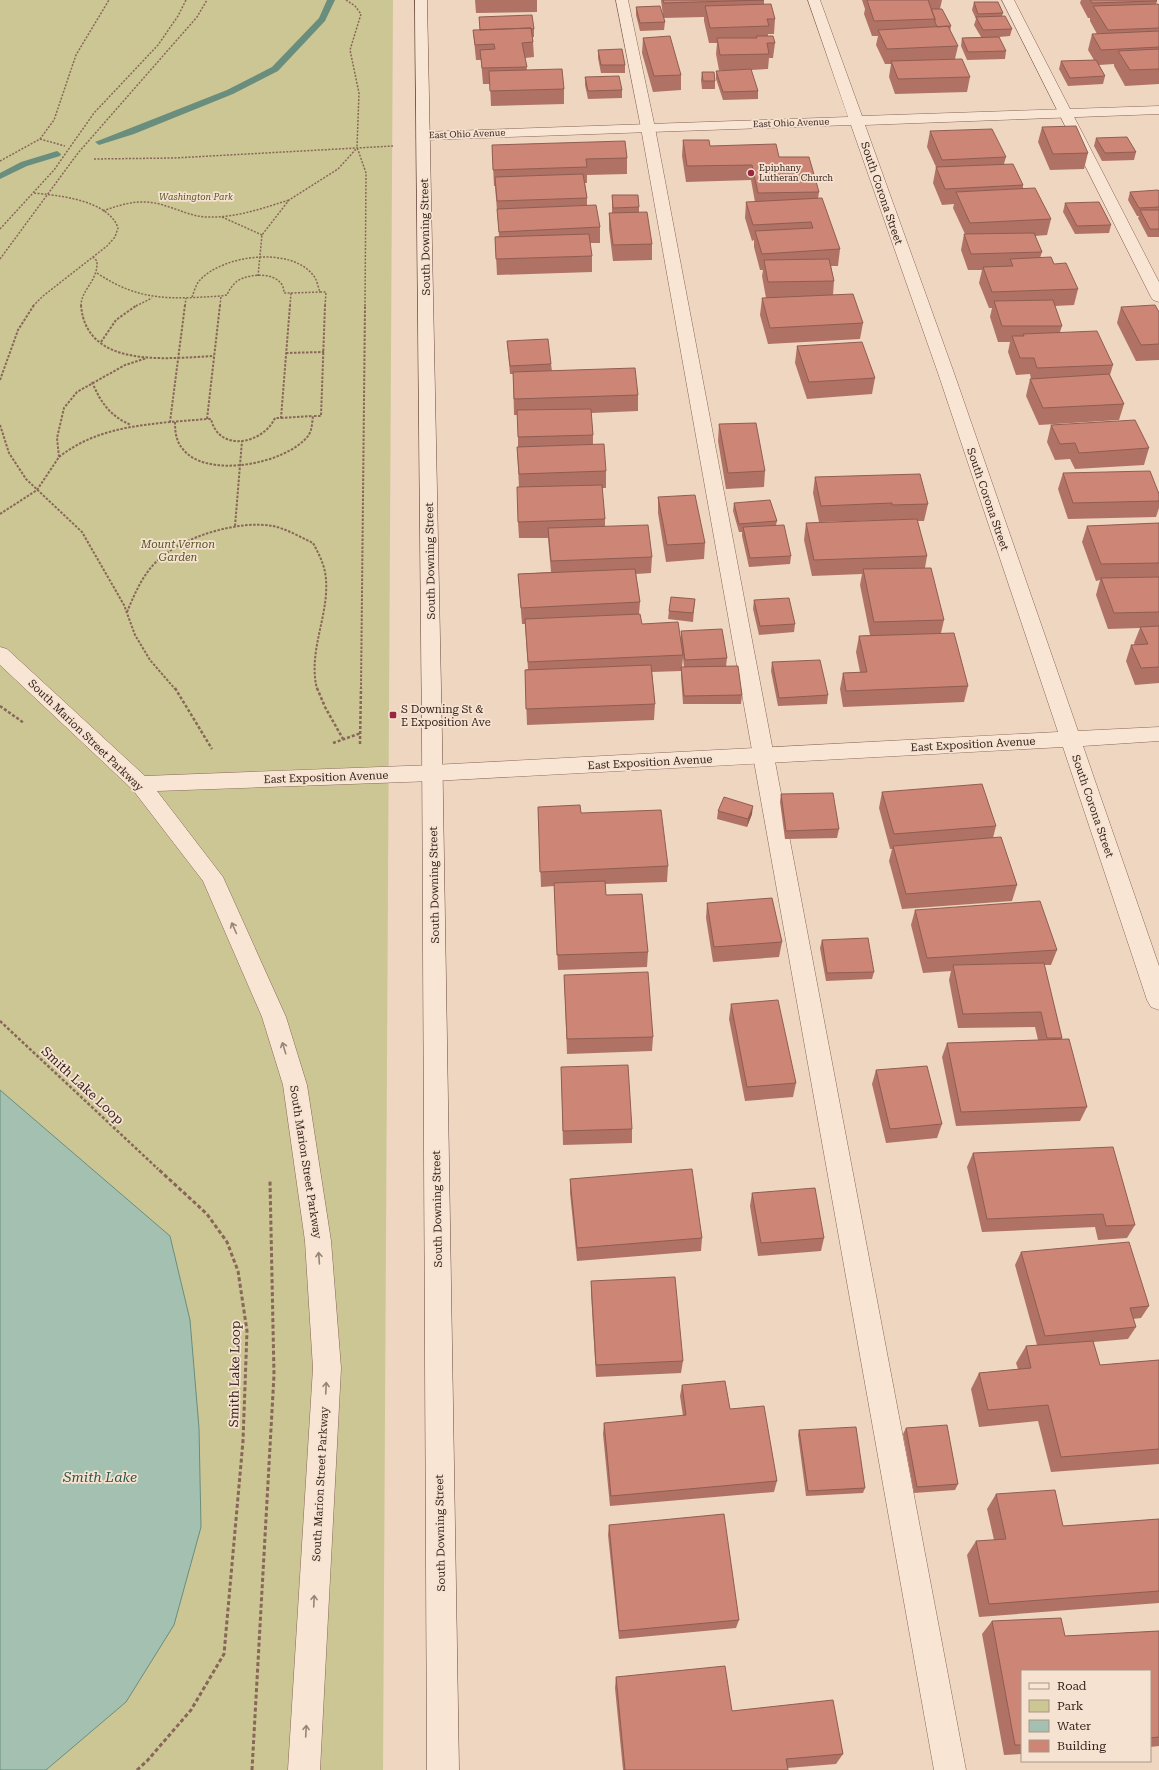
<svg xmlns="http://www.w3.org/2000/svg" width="1159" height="1770" viewBox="0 0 1159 1770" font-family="'Roboto Serif',serif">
  <rect width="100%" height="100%" fill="#eed6c0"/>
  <path fill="#ccc694" d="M0 0H393L383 1770H0Z"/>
  <path fill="#a3c0b1" stroke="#6a8e7d" d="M0 1090 170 1236 190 1320 199 1428 201 1527 174 1625 126 1702 46 1770H0Z"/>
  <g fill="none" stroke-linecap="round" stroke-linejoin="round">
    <path fill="#6a8e7d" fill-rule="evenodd" d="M327 0H335L325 21 278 71 233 94 134 134 99 145 95 142 227 90 272 67 319 18Z
      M57 151 61 154 60 156 27 166 0 179V173L21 162Z"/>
    <defs>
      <path id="lane" d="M616 0H628L655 128 966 1770H934L641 128Z
        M1002 0H1014L1159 282V302L1153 300 1151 297Z"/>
      <path id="street" d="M808 0H820L862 116 1159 106V114L865 125 954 373 1078 731 1159 727V741L1083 746 1159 966V1010L1151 1007 1147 1000 1063 747 433 781 157 791 223 877 286 1017 307 1085 331 1241 341 1368 320 1770H288L313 1368 305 1241 283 1085 262 1017 203 881 133 790 0 665V647L7 649 145 776 433 765 1058 732 938 373 851 125 423 140 418 139 416 136 418 133 423 132 848 117Z"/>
      <path id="secondary" d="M415 0H427L442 738 459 1770H427L422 738Z"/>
    </defs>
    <use href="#lane" stroke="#886658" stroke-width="1"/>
    <use href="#street" stroke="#886658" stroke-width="1"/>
    <use href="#secondary" stroke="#69483b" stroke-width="1"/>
    <path stroke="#886658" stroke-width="1.5" stroke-dasharray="2 1.5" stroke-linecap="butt" d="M346 0 355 6 361 14 350 50 359 93 357 147 366 173 365 306
      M40 139 65 146
      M94 159 174 158 393 146
      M0 161 40 139 54 120 76 55 109 0
      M103 211C124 203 144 198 166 206 180 210 193 217 208 217 236 218 263 208 289 200
      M222 217 262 235
      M0 229 54 170 94 113 158 45 178 16 186 0
      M0 259 78 153 197 17 207 0
      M97 273C140 302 171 299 221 296
      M258 276 262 235 289 200 338 169 357 148
      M291 293 320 292
      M192 297C194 292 196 284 200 280 223 255 290 246 313 275 317 279 318 287 320 292H326L325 306
      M33 306 43 296 107 246 115 237 118 228C109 200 57 195 33 193
      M81 306C81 289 98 282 97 261L93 257
      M136 306 152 298
      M185 306 186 298
      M220 306 221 296 227 295C229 290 232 286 236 282 249 272 284 271 284 293H291L290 306"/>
    <path stroke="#886658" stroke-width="2" stroke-dasharray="2.5 1.5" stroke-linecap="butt" d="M81 305C86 370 169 358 214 356
      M185 305 170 422 207 419
      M220 305 207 419H211C219 453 263 444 275 418H281L290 305
      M101 342 116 320 137 305
      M286 353 324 352
      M0 380 18 330 34 305
      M92 382C101 403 110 416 131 425
      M281 418 313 416
      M175 422C175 431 176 441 182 448 205 480 286 464 308 436 312 431 312 423 313 416H321L325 305
      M0 425 9 453 26 479 82 532 124 605 135 635 150 660 175 689
      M59 457C92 431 130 426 170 422
      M0 514 37 490 59 457 57 438 64 408 77 392 125 365 147 358
      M235 526 242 441
      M127 612C135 593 143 574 158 560 184 536 239 520 273 526 287 529 300 537 313 543 318 552 323 562 325 572 332 611 307 649 317 689
      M361 689 365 305"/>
    <path stroke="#886658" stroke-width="2.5" stroke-dasharray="3 2" stroke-linecap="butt" d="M175 688 212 749
      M317 688 325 707 343 739
      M0 706 24 723
      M333 743 361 733
      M360 744 361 688
      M0 1021 158 1169"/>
    <path stroke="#886658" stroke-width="3" stroke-dasharray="4 2.5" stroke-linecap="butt" d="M137 1770 147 1761 191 1710 224 1654 243 1441 247 1331 238 1271 227 1242 207 1214 157 1168
      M252 1770 274 1375 270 1181"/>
    <use href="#lane" fill="#f9e5d4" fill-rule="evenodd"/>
    <use href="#street" fill="#f9e5d4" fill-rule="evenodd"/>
    <use href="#secondary" fill="#f9e5d4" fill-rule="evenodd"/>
  </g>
  <path fill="#b07265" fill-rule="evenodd" d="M475 0H537V12L476 13Z
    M661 0H764V4L775 19 774 34H768V36L775 43 773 58H769L768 69 751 70 758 91V99L723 100 716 79V71L738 70H719L716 54 717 43H709L704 21V17L663 18 665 22 664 30 640 31 636 15V7L663 16Z
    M862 0H942L940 9 951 26 950 31 958 46 955 59 970 77 967 92 895 94 889 77 891 64H885L876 45 878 36H872L864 14 865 9Z
    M1081 0H1156L1157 1 1156 4 1159 5V84L1125 86 1114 66V64L1099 65 1105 76 1103 84 1068 86 1059 69 1061 61 1094 60 1088 50 1092 34H1097L1090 21V18H1088L1080 3Z
    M974 2 1003 13 1002 16 1012 29 1010 36 999 37 1006 51 1005 59 967 60 961 46 962 38 981 37 974 25 976 19 972 10Z
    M479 17 534 29V37H532L533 42 534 57 525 58 527 70 564 89V104L491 106 490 84H483L481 60H476L473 30H480Z
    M643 38 681 75V90L653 92 642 53Z
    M598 50 625 65V73H601L598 58Z
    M702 72 715 81V89H702L701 80Z
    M585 77 622 90V98L588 99 585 85Z
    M1042 127 1088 153 1084 169 1050 170 1038 142Z
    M930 131 1006 157 1004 164 1023 185V188L1051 219 1047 235 1035 236 1042 252 1040 258 1054 264 1078 289 1074 305 1055 306 1062 326 1060 332 1113 365 1110 375 1124 404 1119 420 1039 425 1026 396 1030 379H1031L1030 374 1016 375 1008 352 1010 342H998L990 317 992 308H989L979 283 982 270H968L961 250 964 234H965L953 208 954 204 942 205 933 183 936 167 927 147Z
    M1096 138 1136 152 1134 160 1102 161 1094 146Z
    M683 140 710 146 779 157 819 192 818 199 840 249 838 266H831L834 281 833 295 863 323 860 339 768 344 760 315 762 298H766L762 276 763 270H760L754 247V240L752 241 745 218 746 202H755L751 180 686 182 682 156Z
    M492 145 627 158V174L587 175V183H585L587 198V205L600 227V243H590L592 256V272L497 275 495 237 499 236 495 186H494Z
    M1159 191V237H1148L1138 218 1139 216H1137L1128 200 1130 192Z
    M612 195 639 207V212L652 244V260L613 261 609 229V213H612Z
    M1065 203 1111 225 1109 233 1075 234 1063 212Z
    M1121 307 1159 312V360L1136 361 1117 323Z
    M507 341 551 364 552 371 638 395V411L591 413 593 435V444L606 471V488H602L605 519V526L652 557 651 573 636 574 640 602 639 614 642 624 681 639V631L727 658 726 667 742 695 741 704H683L681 676V671L652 672 655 704 654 720 527 725 525 670 528 669 525 624H522L518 574 551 572 548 538H519L518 522 519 487 517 447H518V415H514L513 374H510ZM683 658 684 667H682Z
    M797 346 875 378 872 394 807 399 795 363Z
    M719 424 765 471 764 487 726 489 718 441Z
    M1051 425 1149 448 1144 465 1075 469 1070 459 1055 460 1047 442Z
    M1063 473 1159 494V508L1156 517 1068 519 1058 489Z
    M815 477 928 504 924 521H917L927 556 925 568 944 620 941 633 968 686 964 702 843 707 840 689 843 673 860 672 856 652 859 636 870 635 860 585 862 574 812 576 804 540 806 523 889 520 819 522 813 493Z
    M658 497 705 543 704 559 666 562 658 513Z
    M734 503 777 521 776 525 791 556 790 564 749 567 742 536V532H739L733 511Z
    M1159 523V683L1135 685 1126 661 1131 645H1135L1134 643 1140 628 1108 629 1096 595 1100 580 1096 581 1082 542 1087 526Z
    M695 599 693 622 668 619 669 611Z
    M754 600 795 624 794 632 759 635 753 609Z
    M772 662 828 695 827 704 778 706 771 671Z
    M882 792 996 826 993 838 1017 885 1012 901 902 909 889 861 892 849H890L879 808Z
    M781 794 839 829 837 838 785 839 780 802Z
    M538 807 581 813 668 866 667 882 605 884 606 895 648 952 647 967 558 970 554 886 541 887Z
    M718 811 752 814 747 827 717 819Z
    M707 903 782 942 779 957 713 962 706 918Z
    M915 910 1057 950 1051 965H1044L1062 1038V1039L1087 1107 1080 1121 956 1126 942 1057 947 1043 1038 1040 1035 1027 958 1028 949 980 951 971 923 973 911 925Z
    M822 940 874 972 872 979 826 981 820 948Z
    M564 975 653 1037 652 1051 567 1054Z
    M731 1004 796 1083 793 1097 745 1101 729 1019Z
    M561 1067 632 1129V1143L563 1145Z
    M876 1070 942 1124 937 1138 886 1143 872 1084Z
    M973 1153 1135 1225 1127 1238 1098 1240 1095 1227 982 1232 967 1167Z
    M570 1179 702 1238 701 1251 577 1261 570 1193Z
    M752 1193 824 1238 821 1251 758 1256 750 1206Z
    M1021 1252 1149 1306 1141 1318 1133 1319 1136 1327 1128 1339 1093 1342 1100 1365 1159 1360V1464L1051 1472 1038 1421 979 1427 971 1389 979 1373 1018 1369 1016 1363 1026 1346 1037 1345 1015 1265Z
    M591 1281 683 1361 681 1373 596 1377 591 1293Z
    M682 1385 730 1409 777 1481 774 1492 610 1506 603 1434 604 1423 683 1416 680 1396Z
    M906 1428 958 1484 955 1490 914 1493 903 1434Z
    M799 1430 865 1488 863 1493 806 1496 798 1435Z
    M996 1494 1063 1526 1159 1519V1603L979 1617 967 1555 976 1541 994 1540 987 1509Z
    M609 1525 739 1620 736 1628 619 1639 608 1535Z
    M992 1621 1065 1636 1159 1631V1746L1150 1747V1671H1022V1754L1004 1755 982 1634Z
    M616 1677 732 1711 843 1754 836 1764 787 1768 788 1770H623L615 1688Z"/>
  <path fill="#905d52" d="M753 806 752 814 747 827 748 819Z"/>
  <path fill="#cd8575" stroke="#905d52" d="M663 0H764L664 3Z
    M867 0H928L935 19 874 21Z
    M1090 0H1156L1157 1 1092 3Z
    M974 2H998L1003 13 978 14Z
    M771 4 775 19H767L769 26 710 28 705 6Z
    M1158 4 1159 5V28L1108 30 1093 6Z
    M660 6 665 22 640 23 636 7Z
    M931 9H942L951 26 937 27 935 22V19Z
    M532 15 534 29H531V28L480 30 479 17Z
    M1005 16 1012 29 983 30 976 17Z
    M948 26 958 46 887 49 878 30Z
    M531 28 533 42 522 43 527 67 482 68 480 50 495 49 494 44 475 45 473 30Z
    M1159 31V47L1101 50 1092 34Z
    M670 36 681 75 654 76 643 38Z
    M756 36H773L775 43H767L769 54 720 55 717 38H757Z
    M999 37 1006 51 968 52 962 38Z
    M622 49 625 65H601L598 50Z
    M1159 49V69L1130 70 1118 51Z
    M962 59 970 77 898 79 891 61Z
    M1096 60 1105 76 1070 78 1061 61Z
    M562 69 564 89 490 91 489 71Z
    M751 69 758 91 723 92 716 71Z
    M702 72H714L715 81H703Z
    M619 76 622 90 588 91 585 77Z
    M1076 126 1088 153 1053 154 1042 127Z
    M992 129 1006 157 942 160 930 131Z
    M1127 137 1136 152 1105 153 1096 138Z
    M683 140H709L710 146 776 144 779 157H809L819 192 758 193 752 165 687 166Z
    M625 141 627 158 586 159 587 167 493 170 492 145Z
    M1013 164 1023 185 945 189 936 167Z
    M583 174 587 198 497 201 495 177Z
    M1035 188 1051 219 970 223 956 192Z
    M1158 190 1159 191V207L1139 208 1130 192Z
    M612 195H638L639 207 613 208Z
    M822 198 840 249 762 254 755 231 813 228 811 222 753 225 746 202Z
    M1099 202 1111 225 1077 226 1065 203Z
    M596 205 600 227 499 232 497 209Z
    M1140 210H1159V229H1150Z
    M647 212 652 244 613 245 609 213Z
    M1034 233 1042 252 971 254 964 234Z
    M589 234 592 256 496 259 495 237Z
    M1051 257 1054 264 1066 263 1078 289 992 292 983 267 1013 266 1010 259Z
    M829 259 834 281 768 282 764 260Z
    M853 294 863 323 770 328 762 298Z
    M1053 300 1062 326H1002L994 301Z
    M1155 305 1159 312V344L1141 345 1121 307Z
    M1097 331 1113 365 1037 368 1034 358H1020L1012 336H1024L1023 334Z
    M548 339 551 364 510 366 507 341Z
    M862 342 875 378 809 382 797 346Z
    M635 368 638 395 514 399 513 372Z
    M1109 374 1124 404 1043 408 1030 379Z
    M591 409 593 435 518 437 517 410Z
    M1135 420 1149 448 1079 453 1075 443 1060 444 1051 425Z
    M756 423 765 471 728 473 719 424Z
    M604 444 606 471 519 474 517 447Z
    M1150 471 1159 494V501L1073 503 1063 473Z
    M920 474 928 504 892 505V503L821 506 815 477Z
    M602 485 605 519 518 522 517 487Z
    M695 495 705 543 667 545 658 497Z
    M770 500 777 521 739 524 734 503Z
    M917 519 927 556 814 560 806 523Z
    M1159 523V563L1101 564 1087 526Z
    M648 525 652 557 551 561 548 528Z
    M784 525 791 556 750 558 743 527Z
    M931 568 944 620 874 622 863 569Z
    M635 569 640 602 521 608 518 574Z
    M1159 577V612L1114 613 1101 578Z
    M671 597 695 599 693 613 669 611Z
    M789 598 795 624 760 626 754 600Z
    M640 614 642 624 678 622 683 655 528 662 525 619Z
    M1159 626V667L1141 668 1131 645 1148 644 1140 627Z
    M722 629 727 658 685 660 681 631Z
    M954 633 968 686 846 691 843 673 867 672 859 636Z
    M820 660 828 695 779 698 772 662Z
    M651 665 655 704 526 709 525 670Z
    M738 666 742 695 684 696 681 667Z
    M982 784 996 826 894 834 882 792Z
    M833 793 839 829 786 831 781 794Z
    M724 797 753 806 748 819 718 811Z
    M580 805 581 813 661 810 668 866 540 872 538 807Z
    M1001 837 1017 885 906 894 893 846Z
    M605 881 606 895 642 894 648 952 557 955 554 883Z
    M772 898 782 942 714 947 707 903Z
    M1040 901 1057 950 927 958 915 910Z
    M868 938 874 972 827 973 822 940Z
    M1044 963 1062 1038H1047L1041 1012 963 1014 953 965Z
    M648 972 653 1037 567 1039 564 975Z
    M778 1000 796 1083 747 1087 731 1004Z
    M1069 1039 1087 1107 961 1112 947 1043Z
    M628 1065 632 1129 563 1131 561 1067Z
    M927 1066 942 1124 890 1129 876 1070Z
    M1113 1147 1135 1225 1106 1226 1103 1214 987 1219 973 1153Z
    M692 1169 702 1238 577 1248 570 1179Z
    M815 1188 824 1238 761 1243 752 1193Z
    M1129 1242 1149 1306 1130 1308 1136 1327 1045 1336 1021 1252Z
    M675 1277 683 1361 596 1365 591 1281Z
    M1093 1341 1100 1365 1159 1360V1449L1061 1457 1048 1405 988 1410 979 1373 1031 1368 1026 1346Z
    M725 1381 730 1409 764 1406 777 1481 611 1496 604 1423 686 1415 682 1385Z
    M947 1425 958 1484 917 1487 906 1428Z
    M856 1427 865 1488 808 1491 799 1430Z
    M1055 1490 1063 1526 1159 1519V1591L989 1604 976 1541 1006 1539 996 1494Z
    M724 1514 739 1620 619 1631 609 1525Z
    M1061 1618 1065 1636 1159 1631V1737L1150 1738V1671H1022V1745H1015L992 1621Z
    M725 1666 732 1711 833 1700 843 1754 786 1759 788 1770H625L616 1677Z"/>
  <defs><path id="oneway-shaft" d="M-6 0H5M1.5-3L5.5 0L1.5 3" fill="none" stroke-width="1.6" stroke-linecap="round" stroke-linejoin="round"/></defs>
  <g stroke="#988478">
    <use href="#oneway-shaft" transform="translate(234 928) rotate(-114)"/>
    <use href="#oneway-shaft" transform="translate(284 1048) rotate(-107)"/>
    <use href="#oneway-shaft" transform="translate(319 1258) rotate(-94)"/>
    <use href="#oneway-shaft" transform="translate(326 1388) rotate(-87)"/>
    <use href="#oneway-shaft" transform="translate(314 1601) rotate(-87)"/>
    <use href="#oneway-shaft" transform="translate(306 1731) rotate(-87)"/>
  </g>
  <g fill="#982742" stroke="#f6e2d0" stroke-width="1.5">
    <circle cx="751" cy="173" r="4"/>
    <rect x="389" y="711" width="8" height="8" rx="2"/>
  </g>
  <g text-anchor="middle" stroke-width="3.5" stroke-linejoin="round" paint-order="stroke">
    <g font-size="9" fill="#37231d" stroke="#f6e2d0">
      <text transform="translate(791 123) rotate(-2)" y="3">East Ohio Avenue</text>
      <text transform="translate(467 134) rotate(-2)" y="3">East Ohio Avenue</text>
    </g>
    <g font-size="9" fill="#37231d" stroke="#f6e2d0" text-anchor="start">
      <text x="759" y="171">Epiphany<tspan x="759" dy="10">Lutheran Church</tspan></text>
    </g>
    <g font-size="9" font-style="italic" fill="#535423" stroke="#f6e2d0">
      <text x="196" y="200">Washington Park</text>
    </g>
    <g font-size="11" fill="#37231d" stroke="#f6e2d0">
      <text transform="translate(882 193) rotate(71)" y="4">South Corona Street</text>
      <text transform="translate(425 237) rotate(-91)" y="4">South Downing Street</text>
      <text transform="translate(988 499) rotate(71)" y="4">South Corona Street</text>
      <text transform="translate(430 561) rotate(-91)" y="4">South Downing Street</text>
      <text transform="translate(86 735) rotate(44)" y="4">South Marion Street Parkway</text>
      <text transform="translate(973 744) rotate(-3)" y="4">East Exposition Avenue</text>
      <text transform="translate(650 762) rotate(-3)" y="4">East Exposition Avenue</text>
      <text transform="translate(326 777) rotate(-2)" y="4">East Exposition Avenue</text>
      <text transform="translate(1093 806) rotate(71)" y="4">South Corona Street</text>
      <text transform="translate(434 885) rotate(-91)" y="4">South Downing Street</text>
      <text transform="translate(306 1162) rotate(81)" y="4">South Marion Street Parkway</text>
      <text transform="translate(437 1209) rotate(-91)" y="4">South Downing Street</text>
      <text transform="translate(320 1484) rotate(-87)" y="4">South Marion Street Parkway</text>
      <text transform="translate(440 1533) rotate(-91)" y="4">South Downing Street</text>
    </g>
    <g font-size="11" font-style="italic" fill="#535423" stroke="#f6e2d0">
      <text x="178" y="548">Mount Vernon<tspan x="178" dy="13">Garden</tspan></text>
    </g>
    <g font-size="11" fill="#37231d" stroke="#f6e2d0" text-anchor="start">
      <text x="401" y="713">S Downing St &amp;<tspan x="401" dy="13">E Exposition Ave</tspan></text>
    </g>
    <g font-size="13" fill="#37231d" stroke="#f6e2d0">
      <text transform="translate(83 1085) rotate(43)" y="5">Smith Lake Loop</text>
      <text transform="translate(234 1374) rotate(-89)" y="5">Smith Lake Loop</text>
    </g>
    <g font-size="14" font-style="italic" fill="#2b574a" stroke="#f6e2d0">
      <text x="100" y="1482">Smith Lake</text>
    </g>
  </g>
  <rect x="1021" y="1670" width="130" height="92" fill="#f6e2d0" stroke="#aa9688"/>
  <rect x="1029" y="1683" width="20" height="6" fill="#f9e5d4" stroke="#aa9688"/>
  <text x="1057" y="1690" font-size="12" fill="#37231d">Road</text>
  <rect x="1029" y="1700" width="20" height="12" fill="#ccc694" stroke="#aa9688"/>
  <text x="1057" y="1710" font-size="12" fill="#37231d">Park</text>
  <rect x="1029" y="1720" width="20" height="12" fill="#a3c0b1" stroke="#aa9688"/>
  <text x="1057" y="1730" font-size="12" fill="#37231d">Water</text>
  <rect x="1029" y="1740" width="20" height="12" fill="#cd8575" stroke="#aa9688"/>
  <text x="1057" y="1750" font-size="12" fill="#37231d">Building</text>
</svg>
